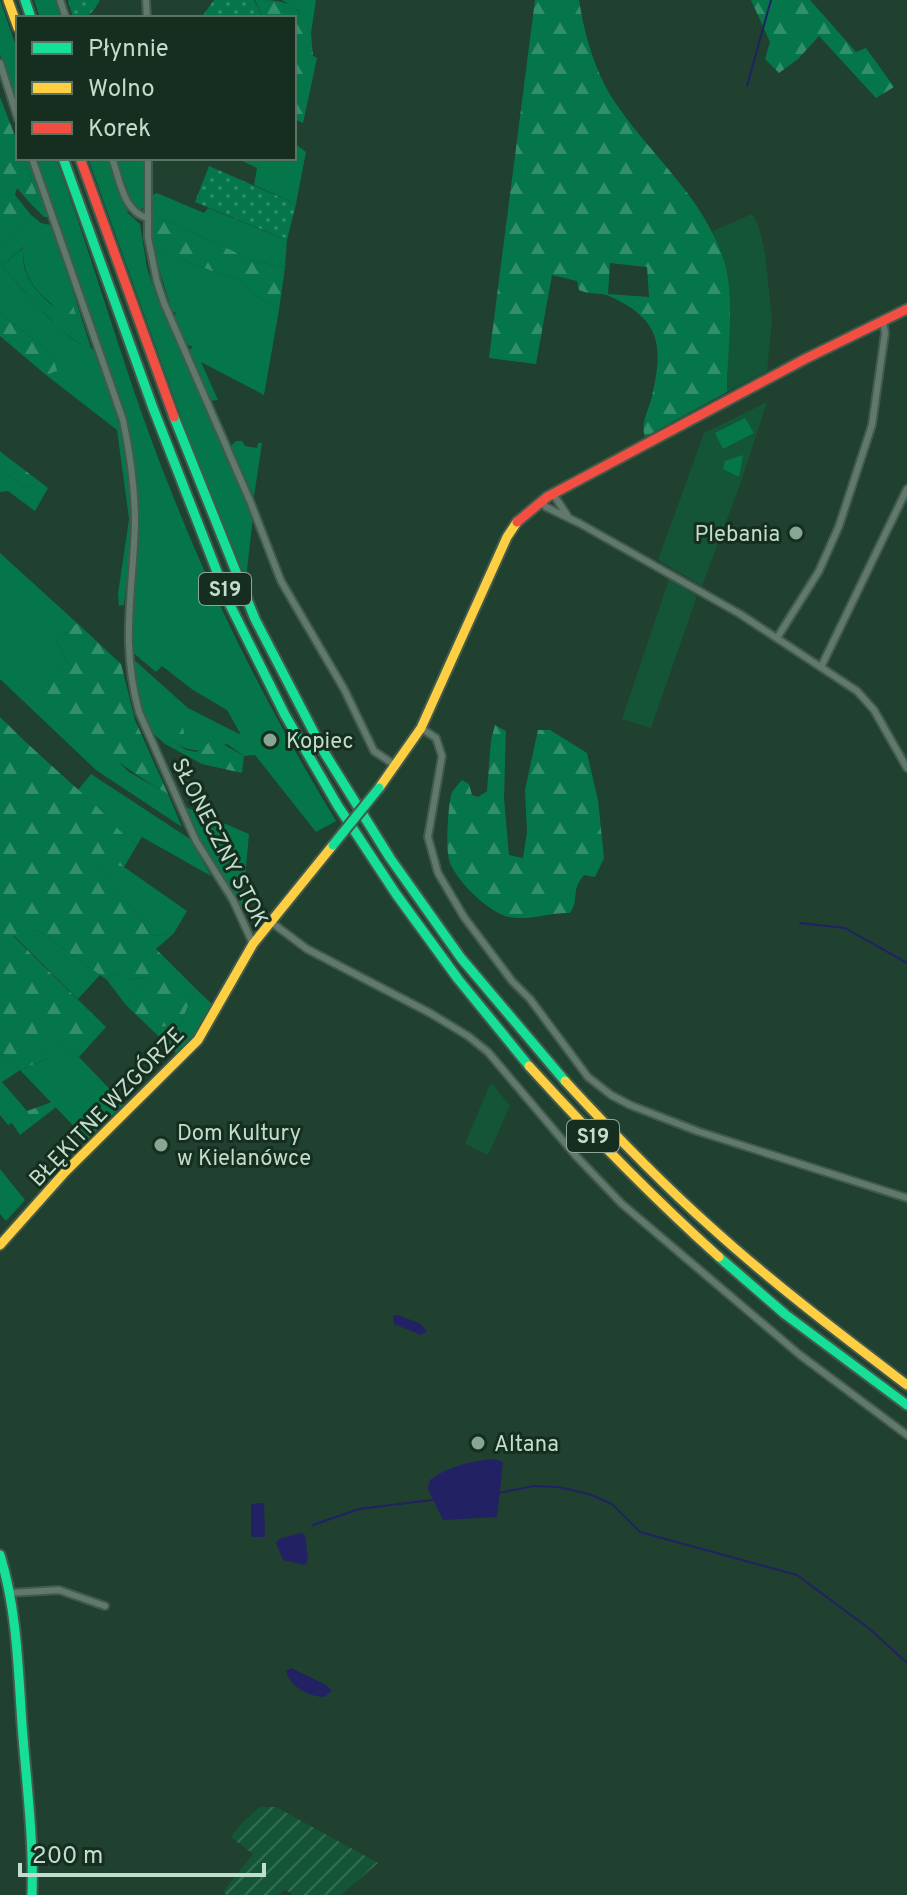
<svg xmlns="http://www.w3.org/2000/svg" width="907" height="1895" viewBox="0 0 907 1895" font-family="Overpass,sans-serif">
  <defs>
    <pattern id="industrial-furrows" width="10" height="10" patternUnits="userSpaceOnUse" patternTransform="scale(2)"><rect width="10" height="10" fill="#145537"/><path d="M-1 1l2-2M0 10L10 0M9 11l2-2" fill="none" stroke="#346d53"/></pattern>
    <pattern id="forest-firs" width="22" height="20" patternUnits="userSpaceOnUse" patternTransform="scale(2)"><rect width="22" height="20" fill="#05764a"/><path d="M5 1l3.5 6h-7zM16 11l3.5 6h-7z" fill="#338f6b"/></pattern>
    <pattern id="garden-dots" width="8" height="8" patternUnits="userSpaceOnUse" patternTransform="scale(2)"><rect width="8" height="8" fill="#05764a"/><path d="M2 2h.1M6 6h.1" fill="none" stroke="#338f6b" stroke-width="1.8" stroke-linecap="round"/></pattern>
  </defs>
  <rect width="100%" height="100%" fill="#204030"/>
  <path fill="#145537" d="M752 214 758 224 765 252 772 321 767 371 727 392 729 300 713 231Z
    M767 402 741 482 702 586 658 560 704 433Z
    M669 579 697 596 651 728 622 719Z
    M491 1082 510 1106 488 1155 465 1144Z"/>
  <path fill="url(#industrial-furrows)" d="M260 1807H276L378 1863 341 1895H293L285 1889 279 1895H227L223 1892 253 1854 231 1837 241 1824Z"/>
  <path fill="#05764a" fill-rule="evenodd" d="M0 0 18 52V110L0 54Z
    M34 0H57L63 18H40Z
    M282 0H316L311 33 304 27 298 10Z
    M294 143 306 152 296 204 254 185 257 168 236 158H294Z
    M23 158H29L46 206 48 217H44L31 204H35L37 195Z
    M35 158H56C97 270 128 386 173 496 218 610 273 717 336 821L316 832 255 755 244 756 227 744C207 749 193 756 175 742L165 744 147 728 134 683 132 658 188 708 241 735 227 710 193 690 162 666 156 672 131 651 137 509 128 433Z
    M88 158H110L128 213 140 224 147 268 158 300 253 516 246 579 190 442Z
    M116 158H146L144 206 141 210 136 209 132 203Z
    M157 193 204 213 208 208 287 240 285 267 257 262 152 214V195Z
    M31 215 41 223 50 225 55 235 91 348 95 351C115 405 133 461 132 519 131 548 127 577 124 605L119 606 118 594 129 519 117 430 46 375 56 371 53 355 0 313V245ZM25 246C19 272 34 290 53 305L67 291 85 345C64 341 19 284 2 266Z
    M153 249 242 282 252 293 279 310 264 395 201 362 218 400 211 401 189 350 193 347 186 344 174 316 176 313 172 311Z
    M745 418 754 433 723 449 715 433Z
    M236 441H242L245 446 257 448 258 443H262L254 497 231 446Z
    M743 455 739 477 723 469 725 461Z
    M0 469 28 489 39 481 48 488 35 511 8 491 0 492Z
    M0 553 77 623 56 642 68 662 40 686 129 772 168 794 182 827 96 770 0 679Z
    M91 774 190 839 211 876 142 837 137 845C114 830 99 807 78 790Z
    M181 805 249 834 242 911 200 842Z
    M94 860 124 867 187 911 174 933 153 936Z
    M37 930 100 975 78 999 13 935Z
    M115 973 130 980 147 977 152 987 138 992 125 1004 107 980Z
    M195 988 212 1004 197 1033 176 1053 149 1027 180 1026Z
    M34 1026 79 1057 124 1104 87 1140 20 1070 2 1082 27 1111 33 1125 20 1135 12 1123 8 1125 0 1115V1052L20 1070 49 1058Z
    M0 1169 25 1200 6 1221 0 1214Z"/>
  <path fill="url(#forest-firs)" fill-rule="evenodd" d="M255 0C270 0 289 0 298 11 304 20 302 26 311 33L313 56 317 58 303 123 294 119V18H263Z
    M535 0H579C585 38 596 76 619 108 654 158 703 198 723 258 736 295 727 351 727 392L645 437C640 421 649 411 652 396 664 344 660 319 609 296 599 292 589 295 579 290L577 281 552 275 536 364 489 358ZM610 263 647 267 649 297 608 294Z
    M751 0H810L856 52 866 48 894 87 876 98 819 36 798 59 779 73 765 59 770 42Z
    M0 97 18 144V158H23L37 195 35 204H31L17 188 15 195 31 215 0 245Z
    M152 214 257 262 285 267 279 310 252 293 242 282 153 249Z
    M27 245C15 269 35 291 52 305L68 290 86 346C61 338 21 286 2 266Z
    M0 313 53 355 57 371 46 375 0 336Z
    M0 451 2 453 39 481 28 489 0 469Z
    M77 623 121 664 135 720 168 794C112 762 82 734 39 686L68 662 56 642Z
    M163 715H171L183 728 186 741 169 733 162 722Z
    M0 717C30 747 61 774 92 802 108 816 119 833 137 845L124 867 95 861 153 936 174 933 156 949 195 988 180 1026 149 1027 125 1004 138 992 151 987 147 977 129 980 115 973 107 980 37 930 13 936 106 1027 79 1057 35 1027 49 1058 20 1070 0 1052Z
    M495 725 506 731 504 798 509 855 523 858 527 832 525 790 538 730H550L587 753 598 800 604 858 595 877 584 875C570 891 580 899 570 913 550 912 530 921 509 917 489 913 457 881 450 863 445 851 448 808 451 795 453 789 458 785 462 780L469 784 472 795 478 797 487 791 491 740Z
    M214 739 244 756 242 773 202 764 165 744 175 742 186 750 196 752Z
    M52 1102 56 1107 33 1125 27 1111Z"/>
  <path fill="url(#garden-dots)" d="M68 0H100C92 14 89 18 73 18Z
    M214 0H254L263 18H201Z
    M209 166 296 204 287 240 195 202Z"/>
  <path fill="#222164" d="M398 1315 421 1324 427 1332 421 1335 394 1324 393 1316Z
    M494 1459 503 1462 497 1517 443 1520 428 1489 430 1480C448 1466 472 1461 494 1459Z
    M264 1503 265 1537H251V1504Z
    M300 1533 305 1535 308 1559 306 1565 283 1560 276 1543 279 1539Z
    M291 1668 326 1685 332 1691 324 1697C307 1696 290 1686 286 1671Z"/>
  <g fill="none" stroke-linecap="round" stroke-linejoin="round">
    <path stroke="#222164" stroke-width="2" d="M747 86 771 0
      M800 923 845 928 907 963
      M498 1493 534 1486 558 1487 589 1494 612 1504 640 1532 797 1575 871 1630 907 1663
      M313 1525 359 1509 432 1500"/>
    <defs>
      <path id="street" d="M60 0 66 18
        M146 0 147 18
        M0 63 18 119
        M32 158 123 420C130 453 135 489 135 523 133 592 120 643 139 712L196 841 233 900 253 944
        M112 158C120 180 123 211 147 218
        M148 158V238L157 282 164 303 250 501 281 581 344 689 374 751 396 766
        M553 494 567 515
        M541 501 546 507 579 523 740 614 857 691 874 710 907 768
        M777 638 819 571 839 526 872 425 885 333 883 320
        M821 667 907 489
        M421 728 436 738 442 756 428 837 438 873 464 917 512 981 530 999 588 1077 611 1095 630 1105 697 1131 907 1198
        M271 922 307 949 430 1013 468 1036 488 1052 576 1156 622 1204 800 1355 907 1435
        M9 1593 59 1590 105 1606"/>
      <path id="fast" d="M25 0 31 18
        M63 158 153 408 230 605 285 715 338 806 396 894 458 979 529 1066
        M174 417 255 619 324 752 390 858 461 958 565 1081
        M719 1257 786 1315 907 1405
        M0 1555C17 1610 18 1667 22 1724 26 1781 34 1838 32 1895"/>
      <path id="slow" d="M8 0 18 28
        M379 788 421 728 507 537 517 522
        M529 1066C590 1133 652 1197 719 1257
        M565 1081C612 1132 660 1182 712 1228 774 1284 840 1334 907 1385
        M0 1245 65 1172 198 1040 253 944 333 845"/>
      <path id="jam" d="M80 158 174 417
        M517 522 547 497 805 359 907 309"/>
    </defs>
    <use href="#street" stroke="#415a4c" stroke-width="10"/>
    <use href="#fast" stroke="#415a4c" stroke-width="13"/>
    <use href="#slow" stroke="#415a4c" stroke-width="13"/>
    <use href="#jam" stroke="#415a4c" stroke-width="13"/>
    <use href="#street" stroke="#61796c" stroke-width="6"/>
    <use href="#fast" stroke="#16e098" stroke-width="9"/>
    <use href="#slow" stroke="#ffcf43" stroke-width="9"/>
    <use href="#jam" stroke="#f24e42" stroke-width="9"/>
    <defs>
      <path id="fast-bridge" d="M333 845 379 788"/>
    </defs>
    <use href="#fast-bridge" stroke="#415a4c" stroke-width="13" stroke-linecap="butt"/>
    <use href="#fast-bridge" stroke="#16e098" stroke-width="9"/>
  </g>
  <g fill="#89a695" stroke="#162e20" stroke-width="3">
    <circle cx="796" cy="533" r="8"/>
    <circle cx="270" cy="740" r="8"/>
    <circle cx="161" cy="1145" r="8"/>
    <circle cx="478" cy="1443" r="8"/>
  </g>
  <g text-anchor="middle" stroke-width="6" stroke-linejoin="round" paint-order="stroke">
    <g fill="#162e20" stroke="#8ea898" stroke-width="2">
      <rect x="199" y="573" width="52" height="32" rx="6"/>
      <rect x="567" y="1120" width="52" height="32" rx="6"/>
    </g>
    <g font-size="20" font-weight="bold" fill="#c1ddcb">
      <text x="225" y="596">S19</text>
      <text x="593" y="1143">S19</text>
    </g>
    <g font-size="22" fill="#c1ddcb" stroke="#162e20" text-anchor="start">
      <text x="780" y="541" text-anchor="end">Plebania</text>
      <text x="286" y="748">Kopiec</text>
      <text x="177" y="1140">Dom Kultury<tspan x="177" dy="25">w Kielanówce</tspan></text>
      <text x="494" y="1451">Altana</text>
    </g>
    <g font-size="22" fill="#c1ddcb" stroke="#162e20">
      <text transform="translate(221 842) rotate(63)" y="8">SŁONECZNY STOK</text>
      <text transform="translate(106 1106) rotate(-46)" y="8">BŁĘKITNE WZGÓRZE</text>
    </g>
  </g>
  <rect x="16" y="16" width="280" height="144" fill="#162e20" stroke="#5a7464" stroke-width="2"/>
  <rect x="32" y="42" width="40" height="12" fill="#16e098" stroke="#5a7464" stroke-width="2"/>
  <text x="88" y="56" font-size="24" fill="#c1ddcb">Płynnie</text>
  <rect x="32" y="82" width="40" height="12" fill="#ffcf43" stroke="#5a7464" stroke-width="2"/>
  <text x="88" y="96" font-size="24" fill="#c1ddcb">Wolno</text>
  <rect x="32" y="122" width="40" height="12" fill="#f24e42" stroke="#5a7464" stroke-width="2"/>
  <text x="88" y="136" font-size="24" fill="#c1ddcb">Korek</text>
  <path d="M20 1863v12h244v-12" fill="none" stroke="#c1ddcb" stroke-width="4"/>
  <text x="32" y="1863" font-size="24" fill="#c1ddcb" stroke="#162e20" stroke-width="6" paint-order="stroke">200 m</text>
</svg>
